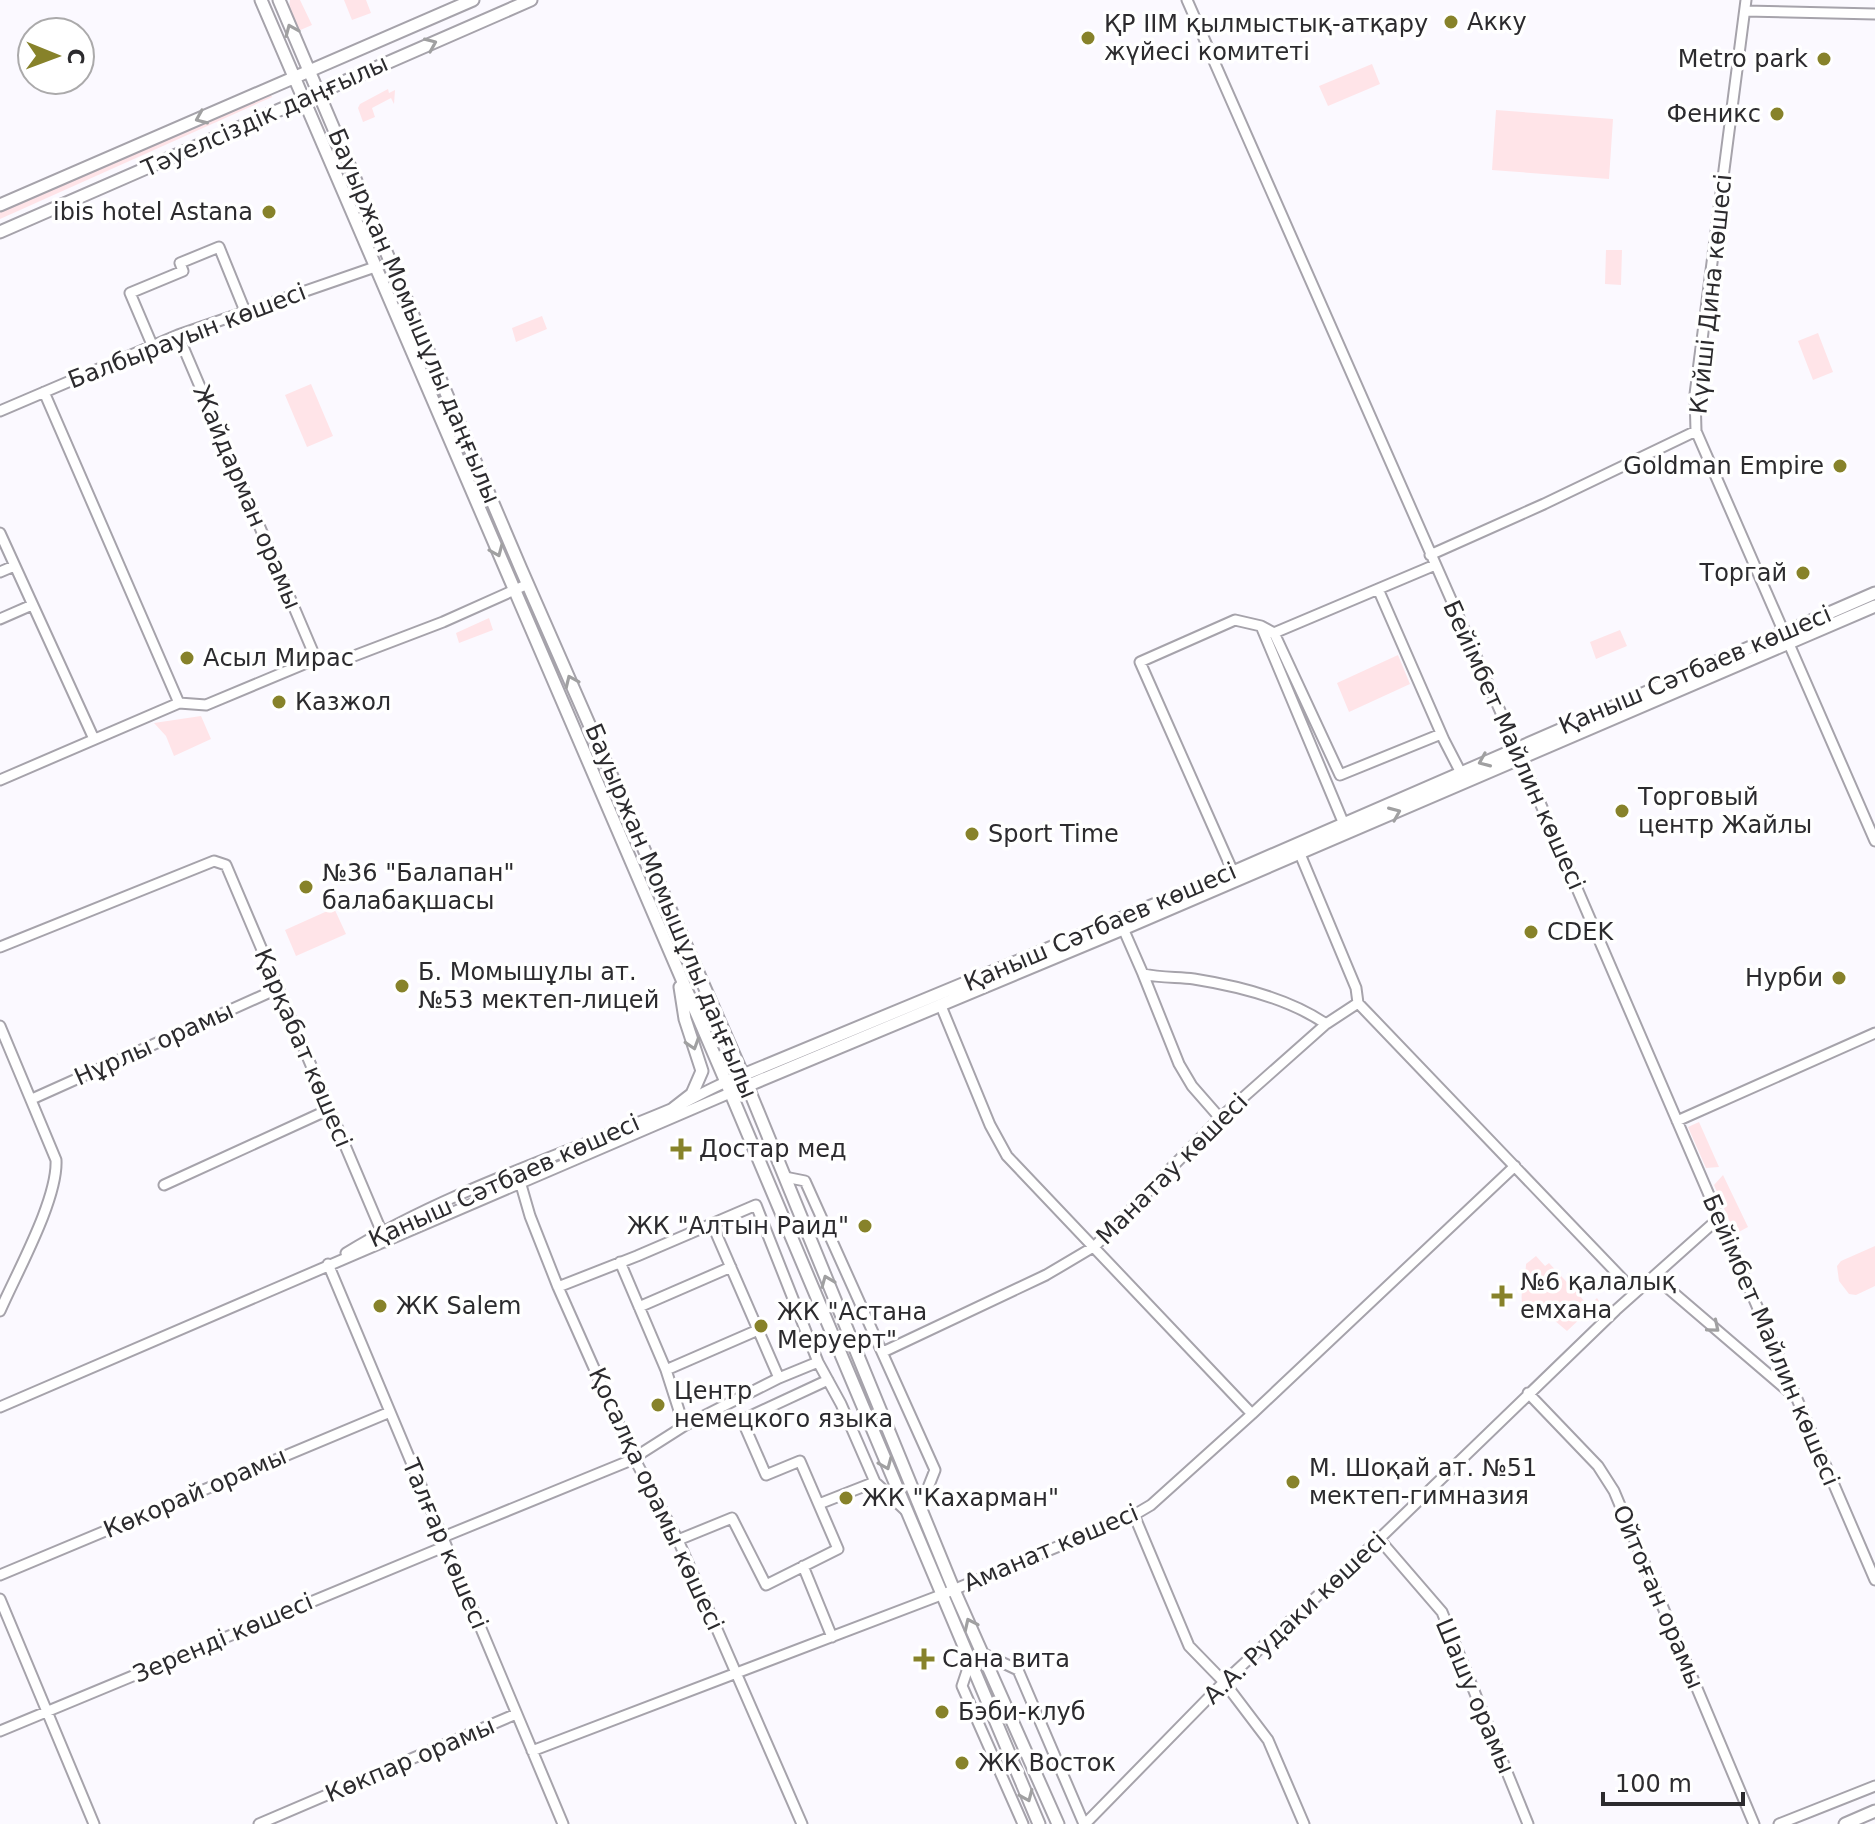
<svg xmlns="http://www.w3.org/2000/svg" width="1875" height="1824" viewBox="0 0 1875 1824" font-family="'DejaVu Sans',sans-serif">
  <rect width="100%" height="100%" fill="#fbf9ff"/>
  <path fill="#ffe4e8" d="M290 0H300L312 25 298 31 289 8Z
    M344 0H366L371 13 352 20Z
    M1372 64 1380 84 1328 106 1319 86Z
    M388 89 389 93 395 90 394 104 391 98 372 108 375 117 363 122 358 108 360 104Z
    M269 91 272 97 0 219V211Z
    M1496 110 1613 119 1609 179 1492 170Z
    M1606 250H1622L1621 285 1605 284Z
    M542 316 547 329 516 342 512 328Z
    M1818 333 1833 372 1813 380 1798 341Z
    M311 384 333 436 307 447 285 395Z
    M489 618 493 630 459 643 456 633Z
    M1620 630 1627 646 1596 659 1590 642Z
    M1398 655 1410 684 1349 712 1337 683Z
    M201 716 211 739 174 756 166 736 154 723Z
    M334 908 346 934 296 956 285 930Z
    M1699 1122 1719 1167 1706 1168 1688 1127Z
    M1723 1175 1748 1227 1735 1234 1714 1185Z
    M1875 1246V1286L1856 1295 1849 1294 1839 1281 1837 1266 1841 1261Z
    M1536 1256 1545 1266 1549 1263 1589 1306 1597 1298 1599 1301 1567 1331 1548 1315C1507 1320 1526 1284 1526 1264Z"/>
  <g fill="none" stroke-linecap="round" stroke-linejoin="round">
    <defs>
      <path id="minor" d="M1187 0 1516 747 1875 1580
        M1746 0 1695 394 1696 431 1875 841
        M1745 11 1875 14
        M178 335 316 659
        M153 347 130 293 183 271 180 263 219 247 245 311
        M44 392 179 703
        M0 411 178 335 375 267
        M0 533 94 739
        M1430 555 1544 504 1696 431
        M0 572 14 566
        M1378 589 1444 740 1460 771
        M0 619 32 605
        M1261 626 1346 829
        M1274 633 1340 775 1441 734
        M0 780 179 703 206 705 316 659H346L443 622 528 584
        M1300 854 1356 988 1358 1003 1635 1292
        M1233 872 1140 662 1235 620 1261 626 1274 633 1435 565
        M1122 926 1143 974C1160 978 1177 977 1194 979 1238 986 1290 999 1326 1024
        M0 947 214 861 226 865 386 1242
        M1143 974 1179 1064 1192 1086 1220 1118
        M941 1006 990 1125 1007 1156 1252 1414
        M0 1026 56 1160C58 1199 17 1272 0 1311
        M32 1099 277 989
        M1677 1121 1875 1033
        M517 1171 530 1216 558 1287 634 1458 678 1540 802 1824
        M785 1177 805 1181 935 1470 920 1508
        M164 1185 328 1110
        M712 1224 779 1378
        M346 1253C447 1191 562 1155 671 1109 689 1101 707 1090 726 1082
        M620 1262 666 1370 684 1426
        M328 1264 563 1824
        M1655 1277 1795 1397
        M558 1287 637 1256 756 1205 818 1362 841 1404 875 1482 905 1510
        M639 1307 731 1267
        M883 1352 1046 1275 1095 1246 1220 1118 1326 1024 1358 1003
        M666 1370 758 1330
        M1528 1393 1598 1466 1614 1491 1754 1824
        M0 1407 730 1093
        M819 1504 875 1482
        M1134 1515 1189 1646 1224 1682 1268 1740 1304 1824
        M443 1537 629 1461 684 1426 779 1378 818 1362
        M1379 1539 1442 1612 1528 1824
        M678 1540 732 1518 766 1585 838 1549 800 1461 766 1475 742 1420 828 1380
        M803 1566 832 1637
        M0 1575 390 1412
        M0 1599 94 1824
        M984 1654 1018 1670 1084 1824
        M970 1662 962 1686 1023 1824
        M0 1731 446 1546
        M532 1751 941 1595 1134 1515 1151 1505 1252 1414 1515 1166
        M259 1824 516 1714
        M1085 1824 1224 1682 1379 1539 1616 1310 1719 1218
        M1779 1824 1875 1786"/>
      <path id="major" d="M261 0 726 1082 1039 1824
        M279 0 521 569 743 1075 954 1590 1058 1824
        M0 205 473 0
        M0 232 531 0
        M726 1082 1233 872 1875 593
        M730 1093 1123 929 1875 606
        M674 1108 692 1094 702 1071 685 1019 680 987
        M1845 1824 1875 1811"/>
    </defs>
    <use href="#minor" stroke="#a6a3ab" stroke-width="13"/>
    <use href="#major" stroke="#a6a3ab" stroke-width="15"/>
    <use href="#minor" stroke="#fff" stroke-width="9"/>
    <use href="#major" stroke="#fff" stroke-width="11"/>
  </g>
  <defs><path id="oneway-chevron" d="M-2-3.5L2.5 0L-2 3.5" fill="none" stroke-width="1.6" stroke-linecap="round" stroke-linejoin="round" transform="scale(2)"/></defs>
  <g stroke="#a0a0a1">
    <use href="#oneway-chevron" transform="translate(291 30) rotate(-113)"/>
    <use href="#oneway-chevron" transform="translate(431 44) rotate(-23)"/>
    <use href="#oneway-chevron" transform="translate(201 118) rotate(157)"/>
    <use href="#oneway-chevron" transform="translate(497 551) rotate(67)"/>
    <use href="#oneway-chevron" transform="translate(571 681) rotate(-114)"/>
    <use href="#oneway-chevron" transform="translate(1484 761) rotate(157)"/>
    <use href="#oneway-chevron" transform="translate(1395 813) rotate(-23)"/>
    <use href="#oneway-chevron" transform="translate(693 1044) rotate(72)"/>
    <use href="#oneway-chevron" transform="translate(827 1281) rotate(-112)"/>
    <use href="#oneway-chevron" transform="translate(1714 1327) rotate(40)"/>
    <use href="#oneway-chevron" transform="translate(886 1464) rotate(67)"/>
    <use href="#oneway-chevron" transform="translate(970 1624) rotate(-115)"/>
    <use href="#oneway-chevron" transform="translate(1027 1796) rotate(67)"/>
  </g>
  <g fill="#87822a" stroke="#fff" stroke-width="3">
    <circle cx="1451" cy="22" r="8"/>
    <circle cx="1088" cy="38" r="8"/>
    <circle cx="1824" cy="59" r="8"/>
    <circle cx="1777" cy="114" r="8"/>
    <circle cx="269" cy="212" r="8"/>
    <circle cx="1840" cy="466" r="8"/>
    <circle cx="1803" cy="573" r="8"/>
    <circle cx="187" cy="658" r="8"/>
    <circle cx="279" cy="702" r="8"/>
    <circle cx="1622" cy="811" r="8"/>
    <circle cx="972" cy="834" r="8"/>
    <circle cx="306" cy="887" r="8"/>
    <circle cx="1531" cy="932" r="8"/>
    <circle cx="1839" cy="978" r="8"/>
    <circle cx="402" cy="986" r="8"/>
    <path d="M677 1137h8v8h8v8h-8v8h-8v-8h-8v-8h8z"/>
    <circle cx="865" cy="1226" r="8"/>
    <path d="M1498 1284h8v8h8v8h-8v8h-8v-8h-8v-8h8z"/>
    <circle cx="380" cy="1306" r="8"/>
    <circle cx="761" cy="1326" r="8"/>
    <circle cx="658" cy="1405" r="8"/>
    <circle cx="1293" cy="1482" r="8"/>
    <circle cx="846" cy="1498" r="8"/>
    <path d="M920 1647h8v8h8v8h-8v8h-8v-8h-8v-8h8z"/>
    <circle cx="942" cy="1712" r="8"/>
    <circle cx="962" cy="1763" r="8"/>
  </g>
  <g text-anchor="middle" stroke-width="7" stroke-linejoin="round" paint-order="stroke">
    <g font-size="24" fill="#2c2b2e" stroke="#fff" text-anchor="start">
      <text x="1467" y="30">Акку</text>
      <text x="1104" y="32">ҚР ІІМ қылмыстық-атқару<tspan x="1104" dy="28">жүйесі комитеті</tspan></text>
      <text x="1808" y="67" text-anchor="end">Metro park</text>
      <text x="1761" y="122" text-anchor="end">Феникс</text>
      <text x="253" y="220" text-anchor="end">ibis hotel Astana</text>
      <text x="1824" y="474" text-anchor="end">Goldman Empire</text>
      <text x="1787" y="581" text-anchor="end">Торгай</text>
      <text x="203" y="666">Асыл Мирас</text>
      <text x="295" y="710">Казжол</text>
      <text x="1638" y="805">Торговый<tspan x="1638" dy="28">центр Жайлы</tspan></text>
      <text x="988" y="842">Sport Time</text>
      <text x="322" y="881">№36 "Балапан"<tspan x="322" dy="28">балабақшасы</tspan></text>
      <text x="1547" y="940">CDEK</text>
      <text x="418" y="980">Б. Момышұлы ат.<tspan x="418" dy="28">№53 мектеп-лицей</tspan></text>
      <text x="1823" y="986" text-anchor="end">Нурби</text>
      <text x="699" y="1157">Достар мед</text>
      <text x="849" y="1234" text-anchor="end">ЖК "Алтын Раид"</text>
      <text x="1520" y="1290">№6 қалалық<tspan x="1520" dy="28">емхана</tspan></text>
      <text x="396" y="1314">ЖК Salem</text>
      <text x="777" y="1320">ЖК "Астана<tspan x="777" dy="28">Меруерт"</tspan></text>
      <text x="674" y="1399">Центр<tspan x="674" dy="28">немецкого языка</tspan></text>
      <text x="1309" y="1476">М. Шоқай ат. №51<tspan x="1309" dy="28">мектеп-гимназия</tspan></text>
      <text x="862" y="1506">ЖК "Кахарман"</text>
      <text x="942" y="1667">Сана вита</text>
      <text x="958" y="1720">Бэби-клуб</text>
      <text x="978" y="1771">ЖК Восток</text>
    </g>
    <g font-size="24" fill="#2c2b2e" stroke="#fff">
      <text transform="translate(265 116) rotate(-24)" y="8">Тәуелсіздік даңғылы</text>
      <text transform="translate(1711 294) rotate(-84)" y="8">Күйші Дина көшесі</text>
      <text transform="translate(414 316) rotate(67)" y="8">Бауыржан Момышұлы даңғылы</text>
      <text transform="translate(187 336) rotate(-21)" y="8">Балбырауын көшесі</text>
      <text transform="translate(247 497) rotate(67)" y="8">Жайдарман орамы</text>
      <text transform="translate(1695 670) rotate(-23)" y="8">Қаныш Сәтбаев көшесі</text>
      <text transform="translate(1514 745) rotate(66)" y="8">Бейімбет Майлин көшесі</text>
      <text transform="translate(671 911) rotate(67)" y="8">Бауыржан Момышұлы даңғылы</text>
      <text transform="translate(1100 927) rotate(-23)" y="8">Қаныш Сәтбаев көшесі</text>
      <text transform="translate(154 1044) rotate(-24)" y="8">Нұрлы орамы</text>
      <text transform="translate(303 1048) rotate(67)" y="8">Қарқабат көшесі</text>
      <text transform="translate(1172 1169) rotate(-45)" y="8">Манатау көшесі</text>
      <text transform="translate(504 1181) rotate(-24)" y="8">Қаныш Сәтбаев көшесі</text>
      <text transform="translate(1771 1340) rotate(67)" y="8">Бейімбет Майлин көшесі</text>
      <text transform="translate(195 1493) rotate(-23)" y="8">Көкорай орамы</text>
      <text transform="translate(656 1499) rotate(65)" y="8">Қосалқа орамы көшесі</text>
      <text transform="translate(445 1544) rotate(67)" y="8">Талғар көшесі</text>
      <text transform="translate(1051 1548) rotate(-23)" y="8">Аманат көшесі</text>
      <text transform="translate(1658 1597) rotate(67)" y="8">Ойтоған орамы</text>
      <text transform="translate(1295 1618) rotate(-43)" y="8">А.А. Рудаки көшесі</text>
      <text transform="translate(223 1638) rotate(-23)" y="8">Зеренді көшесі</text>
      <text transform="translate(1475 1696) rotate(67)" y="8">Шашу орамы</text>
      <text transform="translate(410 1760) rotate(-23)" y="8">Көкпар орамы</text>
    </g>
  </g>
  <g transform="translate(56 56) rotate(91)"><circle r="38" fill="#ffffff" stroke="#abaaab" stroke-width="2"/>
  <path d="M0-6L14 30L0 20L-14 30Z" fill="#87822a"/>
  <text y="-12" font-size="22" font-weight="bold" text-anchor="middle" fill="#2c2b2e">С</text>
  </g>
  <path d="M1603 1792v12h140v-12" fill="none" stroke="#2c2b2e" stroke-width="4"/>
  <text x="1615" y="1792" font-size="24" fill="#2c2b2e" stroke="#ffffff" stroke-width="6" paint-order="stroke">100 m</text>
</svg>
